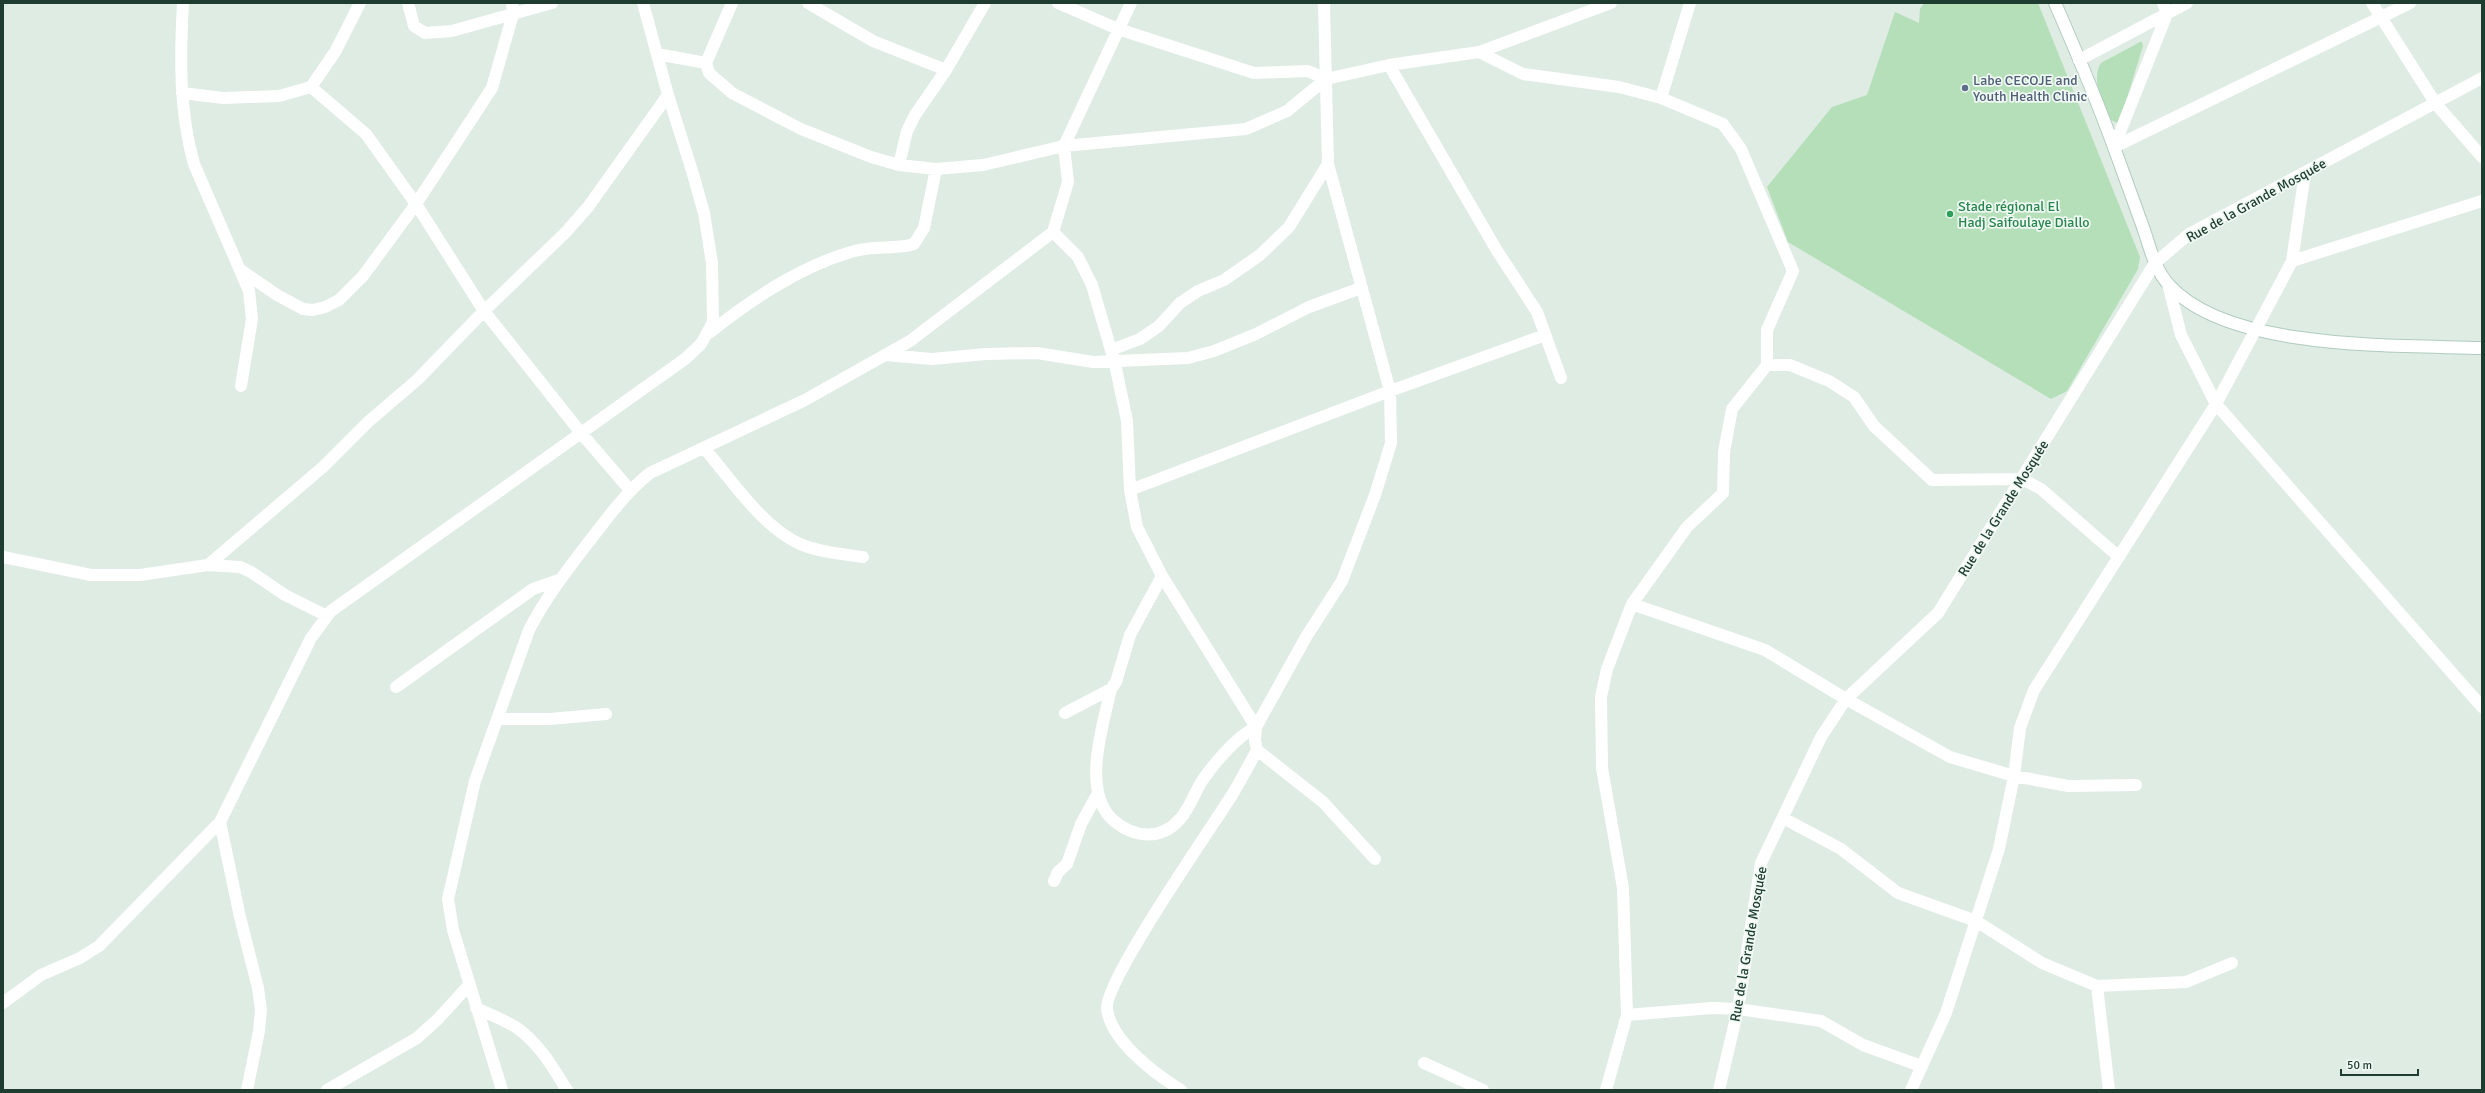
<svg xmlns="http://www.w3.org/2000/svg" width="2485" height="1093" viewBox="0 0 2485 1093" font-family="Signika,sans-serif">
  <rect width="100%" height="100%" fill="#deece4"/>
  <path fill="#b5dfb9" d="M1924 3H2038L2140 257 2138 269 2067 391 2051 399 1788 242 1767 187 1832 107 1867 95 1895 12 1919 23 1920 9Z
    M2140 42H2142L2143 46 2119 124 2111 120C2104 102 2090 81 2101 63Z"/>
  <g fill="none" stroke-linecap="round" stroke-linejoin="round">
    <defs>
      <path id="secondary" d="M2055 3C2076 51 2097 100 2115 150 2125 177 2134 203 2144 230 2150 248 2155 270 2169 285 2228 351 2398 345 2482 348"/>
    </defs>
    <use href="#secondary" stroke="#b1ccbe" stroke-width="14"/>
    <path stroke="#fff" stroke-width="12" d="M183 3C180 58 179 111 194 164L249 291 252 319 241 386
      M408 3 414 26 425 33 452 31 552 3
      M732 3 706 63 709 73 732 93 801 129 871 157 899 165 936 169 983 165 1064 146 1246 129 1287 111 1326 79 1389 65 1479 52 1611 3
      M808 3 873 41 946 70
      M1058 3 1118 29 1254 73 1308 71 1326 79
      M1324 3 1328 164 1390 391 1391 443 1375 495 1342 581 1306 637 1256 727 1255 740 1257 750 1323 802 1375 859
      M2372 3 2436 104 2482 157
      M1479 52 1523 74 1619 87 1661 98 1723 124 1741 149 1793 271 1767 330V365
      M657 54 706 63
      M2079 60 2187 3
      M1389 65 1496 249 1537 312 1561 378
      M311 87 335 52 360 3
      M182 93 223 98 279 96 311 87 366 134 416 204 484 311 581 433 630 490
      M1661 98 1690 3
      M2114 147 2410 3
      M2114 147 2167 14 2163 3
      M899 165 907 131 915 115 946 70 985 3
      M1053 232 1078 257 1092 285 1115 364 1127 421 1130 490 1137 527 1162 576 1256 727C1237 737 1217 760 1204 778 1195 790 1191 807 1180 819 1161 841 1134 838 1113 820 1081 791 1103 725 1111 689
      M2292 261 2482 201
      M242 271 277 295 303 309 313 310 325 307 339 300 363 276 416 204 492 88 513 14 512 3
      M2168 284 2181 335 2216 404 2482 707
      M709 333C751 300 799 267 851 252 873 245 895 250 914 244L924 228 936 169
      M1111 350 1140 339 1159 326 1180 303 1198 291 1224 280 1260 255 1289 227 1328 164
      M885 355 932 359 986 354 1037 353 1093 362 1188 358 1214 351 1256 334 1309 307 1361 288
      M704 448C731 479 762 527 800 544 819 552 842 554 863 557
      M1130 490 1390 391 1545 335
      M3 557 91 575H140L208 565 240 567 251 572 285 595 325 615
      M208 565 323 467 368 422 417 380 484 311 565 233 588 207 668 95
      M1632 604 1765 650 1846 699 1950 757 2014 776 2068 786 2136 785
      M396 687 533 589 559 580
      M1065 713 1111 689 1116 682 1130 635 1162 576
      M498 719H550L606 714
      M1783 818 1841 849 1898 893 1976 921 2042 963 2097 986 2186 982 2232 963
      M1054 881 1058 872 1067 864 1081 824 1098 793
      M2097 986 2109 1090
      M3 1003 41 975 80 958 99 946 220 822
      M476 1008C489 1014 505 1020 517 1028 540 1044 553 1068 567 1090
      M1627 1015 1712 1008 1738 1009 1821 1021 1863 1045 1921 1066
      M1424 1063 1483 1090
      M247 1090 259 1031 261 1010 258 988 240 917 220 822 311 638 331 611 685 359 701 344 713 322 712 263 704 213 693 174 668 95 643 3
      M327 1090 417 1038 438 1019 469 985
      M502 1090 453 930 448 899 475 781 529 630C546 597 568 569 591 539 610 515 626 492 650 473L805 400 910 341 1053 232 1068 182 1064 146 1131 3
      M1181 1090C1155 1074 1111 1041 1107 1009 1103 983 1212 827 1232 795 1241 780 1249 765 1257 750
      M1606 1090 1627 1015 1623 888 1602 768 1601 697 1607 669 1632 604 1687 527 1723 493 1724 452 1732 409 1767 365H1790L1829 381 1854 397 1874 426 1932 480 2022 479 2041 489 2119 557
      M1719 1090 1738 1009 1761 863 1821 737 1846 699 1938 613 2155 263 2189 234 2482 78
      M1911 1090 1946 1013 1999 849 2014 776 2020 728 2034 690 2216 404 2256 329 2292 261 2305 173"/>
    <use href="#secondary" stroke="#fff" stroke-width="12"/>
  </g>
  <circle fill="#5c6f8a" stroke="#eff8f2" stroke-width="1.5" cx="1965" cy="88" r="4"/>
  <circle fill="#2e9e5b" stroke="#eff8f2" stroke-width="1.5" cx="1950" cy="214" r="4"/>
  <g text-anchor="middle" stroke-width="3.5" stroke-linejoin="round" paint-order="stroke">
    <g font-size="14" fill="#4e5e75" stroke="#eff8f2" text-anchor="start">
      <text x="1973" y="85">Labe CECOJE and<tspan x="1973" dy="16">Youth Health Clinic</tspan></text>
    </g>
    <g font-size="14" fill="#1e3d30" stroke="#eff8f2">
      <text transform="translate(2256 200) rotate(-29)" y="5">Rue de la Grande Mosquée</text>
      <text transform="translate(2003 508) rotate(-58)" y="5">Rue de la Grande Mosquée</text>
      <text transform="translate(1748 944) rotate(-80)" y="5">Rue de la Grande Mosquée</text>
    </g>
    <g font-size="14" fill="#27864d" stroke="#eff8f2" text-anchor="start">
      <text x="1958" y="211">Stade régional El<tspan x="1958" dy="16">Hadj Saifoulaye Diallo</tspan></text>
    </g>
  </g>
  <rect width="2485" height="1093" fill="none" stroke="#1e3d30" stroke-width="8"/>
  <path d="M2341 1069v6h77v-6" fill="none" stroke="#1e3d30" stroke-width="2"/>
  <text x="2347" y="1069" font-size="12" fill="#1e3d30" stroke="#eff8f2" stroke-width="3" paint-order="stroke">50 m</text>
</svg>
